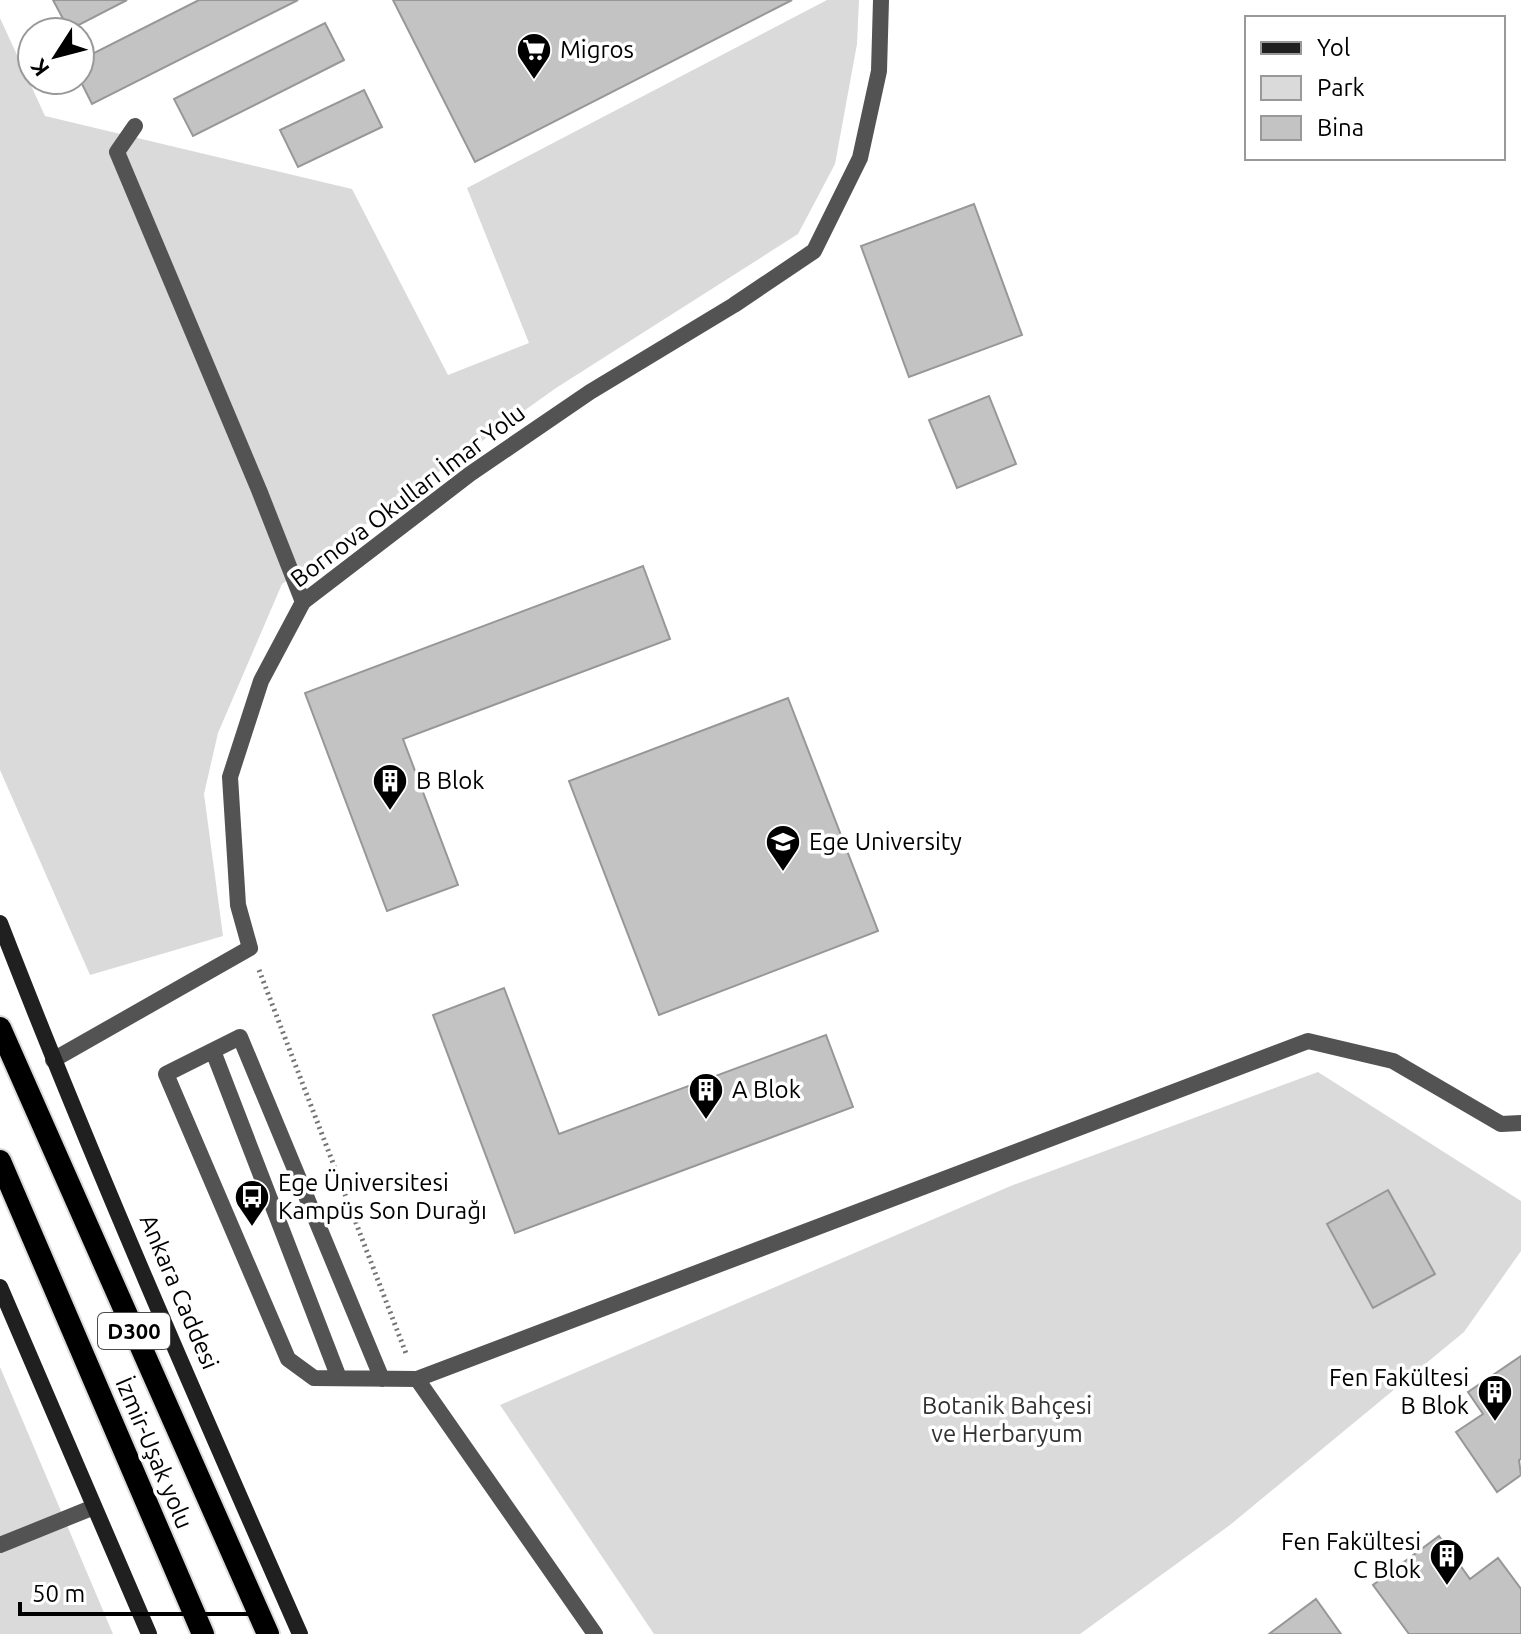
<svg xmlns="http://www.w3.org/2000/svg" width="1521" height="1634" viewBox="0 0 1521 1634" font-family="Ubuntu,sans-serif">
  <rect width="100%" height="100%" fill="#fff"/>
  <path fill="#dadada" d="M827 0H859L857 44 835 164 798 234 556 388 282 584 218 733 204 794 223 936 90 975 0 770V18L45 116 352 189 448 375 529 343 467 188Z
    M1318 1072 1521 1201V1251L1464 1332 1230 1525 1080 1634H654L500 1405 1013 1185Z
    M0 1367 113 1634H0Z"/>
  <path fill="#c3c3c3" stroke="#979797" stroke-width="2" d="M53 0H127L69 30Z
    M199 0H298L92 104 80 80V60Z
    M393 0H792L475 162Z
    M325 23 344 60 193 136 174 99Z
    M364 90 382 127 298 167 280 130Z
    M974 204 1022 335 909 377 861 246Z
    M989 396 1016 464 957 488 929 420Z
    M643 566 670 639 403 739 458 885 387 911 305 693Z
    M788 698 878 931 659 1015 569 781Z
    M504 988 559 1134 826 1035 853 1107 515 1233 433 1015Z
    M1388 1190 1435 1274 1373 1308 1327 1224Z
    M1521 1356V1459L1519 1460 1521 1475 1497 1492 1456 1432 1483 1414 1468 1392Z
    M1439 1536 1470 1579 1498 1558 1521 1589V1634H1409L1373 1585Z
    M1316 1599 1341 1634H1269Z"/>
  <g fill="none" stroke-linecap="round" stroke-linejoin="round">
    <defs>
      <path id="trunk" d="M0 1028 268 1634
        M0 1161 203 1634"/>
    </defs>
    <use href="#trunk" stroke="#dbdbdb" stroke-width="26"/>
    <path stroke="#757575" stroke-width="5" stroke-dasharray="2 4" stroke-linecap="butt" d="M259 970 407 1356"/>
    <path stroke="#535353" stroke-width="16" d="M135 126 117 152 259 490 303 602
      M213 1051 339 1378
      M382 1379 240 1037 166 1074 288 1359 314 1378 417 1379
      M0 1545 94 1507"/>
    <path stroke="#535353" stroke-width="16" d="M53 1060 250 948 238 905 230 777 261 681 303 602 470 474 590 392 734 305 814 251 860 158 879 71 881 0
      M595 1634 417 1379 1308 1041 1393 1061 1501 1124 1521 1123"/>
    <path stroke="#202020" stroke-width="16" d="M0 923C93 1163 196 1398 300 1634
      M0 1287 149 1634"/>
    <use href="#trunk" stroke="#000" stroke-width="22"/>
  </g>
  <defs>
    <symbol id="supermarket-pin" viewBox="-11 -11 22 30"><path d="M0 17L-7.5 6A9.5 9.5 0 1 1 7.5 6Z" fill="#000" stroke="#fff"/><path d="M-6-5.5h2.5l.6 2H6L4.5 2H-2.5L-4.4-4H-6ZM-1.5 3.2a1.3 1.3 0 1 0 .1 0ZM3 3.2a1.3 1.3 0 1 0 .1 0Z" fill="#fff"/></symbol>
    <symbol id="building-pin" viewBox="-11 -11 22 30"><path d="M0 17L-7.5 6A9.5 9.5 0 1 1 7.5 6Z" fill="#000" stroke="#fff"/><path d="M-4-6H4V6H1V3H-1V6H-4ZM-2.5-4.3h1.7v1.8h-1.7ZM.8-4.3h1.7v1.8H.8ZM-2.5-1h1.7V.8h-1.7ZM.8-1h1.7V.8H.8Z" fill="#fff"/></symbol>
    <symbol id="university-pin" viewBox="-11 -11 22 30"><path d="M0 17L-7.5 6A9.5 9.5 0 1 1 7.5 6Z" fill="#000" stroke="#fff"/><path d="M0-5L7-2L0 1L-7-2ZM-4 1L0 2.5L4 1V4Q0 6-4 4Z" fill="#fff"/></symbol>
    <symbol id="bus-pin" viewBox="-11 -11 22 30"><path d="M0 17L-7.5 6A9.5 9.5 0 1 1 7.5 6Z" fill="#000" stroke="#fff"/><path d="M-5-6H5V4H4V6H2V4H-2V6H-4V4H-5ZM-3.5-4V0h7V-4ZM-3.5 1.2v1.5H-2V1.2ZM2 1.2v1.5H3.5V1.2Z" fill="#fff"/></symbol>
  </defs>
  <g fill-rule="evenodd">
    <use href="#supermarket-pin" x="514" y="30" width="40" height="54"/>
    <use href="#building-pin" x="370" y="761" width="40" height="54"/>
    <use href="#university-pin" x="763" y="822" width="40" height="54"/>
    <use href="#building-pin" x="686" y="1070" width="40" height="54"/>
    <use href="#bus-pin" x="232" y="1177" width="40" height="54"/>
    <use href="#building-pin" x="1475" y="1372" width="40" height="54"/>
    <use href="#building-pin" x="1427" y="1536" width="40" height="54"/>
  </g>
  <g text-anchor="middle" stroke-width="7" stroke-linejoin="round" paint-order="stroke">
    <rect fill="#fff" stroke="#4c4c4c" stroke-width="2" x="98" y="1313" width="72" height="36" rx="6"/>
    <g font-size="22" font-weight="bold" fill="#000">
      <text x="134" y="1339">D300</text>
    </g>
    <g font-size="24" fill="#000" stroke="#fff" text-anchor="start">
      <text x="560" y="58">Migros</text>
      <text x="416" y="789">B Blok</text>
      <text x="809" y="850">Ege University</text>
      <text x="732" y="1098">A Blok</text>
      <text x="278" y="1191">Ege Üniversitesi<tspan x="278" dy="28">Kampüs Son Durağı</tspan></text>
      <text x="1469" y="1386" text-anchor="end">Fen Fakültesi<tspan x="1469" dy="28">B Blok</tspan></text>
      <text x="1421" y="1550" text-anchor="end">Fen Fakültesi<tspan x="1421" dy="28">C Blok</tspan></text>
    </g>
    <g font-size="24" fill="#000" stroke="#fff">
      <text transform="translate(408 496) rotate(-37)" y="8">Bornova Okulları İmar Yolu</text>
      <text transform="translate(179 1292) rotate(67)" y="8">Ankara Caddesi</text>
      <text transform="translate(154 1453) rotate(67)" y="8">İzmir-Uşak yolu</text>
    </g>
    <g font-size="24" fill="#313131" stroke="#fff">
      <text x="1007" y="1414">Botanik Bahçesi<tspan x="1007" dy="28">ve Herbaryum</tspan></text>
    </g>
  </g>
  <rect x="1245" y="16" width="260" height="144" fill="#ffffff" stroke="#999999" stroke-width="2"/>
  <rect x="1261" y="42" width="40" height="12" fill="#202020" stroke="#999999" stroke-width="2"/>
  <text x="1317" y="56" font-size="24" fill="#000000">Yol</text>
  <rect x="1261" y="76" width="40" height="24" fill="#dadada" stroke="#999999" stroke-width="2"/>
  <text x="1317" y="96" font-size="24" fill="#000000">Park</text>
  <rect x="1261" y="116" width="40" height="24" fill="#c3c3c3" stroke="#999999" stroke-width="2"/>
  <text x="1317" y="136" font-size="24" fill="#000000">Bina</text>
  <g transform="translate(56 56) rotate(234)"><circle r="38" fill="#ffffff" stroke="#999999" stroke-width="2"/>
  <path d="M0-6L14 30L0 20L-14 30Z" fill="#000000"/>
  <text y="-12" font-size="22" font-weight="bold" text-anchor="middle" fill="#000000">K</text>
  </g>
  <path d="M20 1602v12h234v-12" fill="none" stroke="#000000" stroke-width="4"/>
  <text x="32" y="1602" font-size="24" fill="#000000" stroke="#ffffff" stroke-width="6" paint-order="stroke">50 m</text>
</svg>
